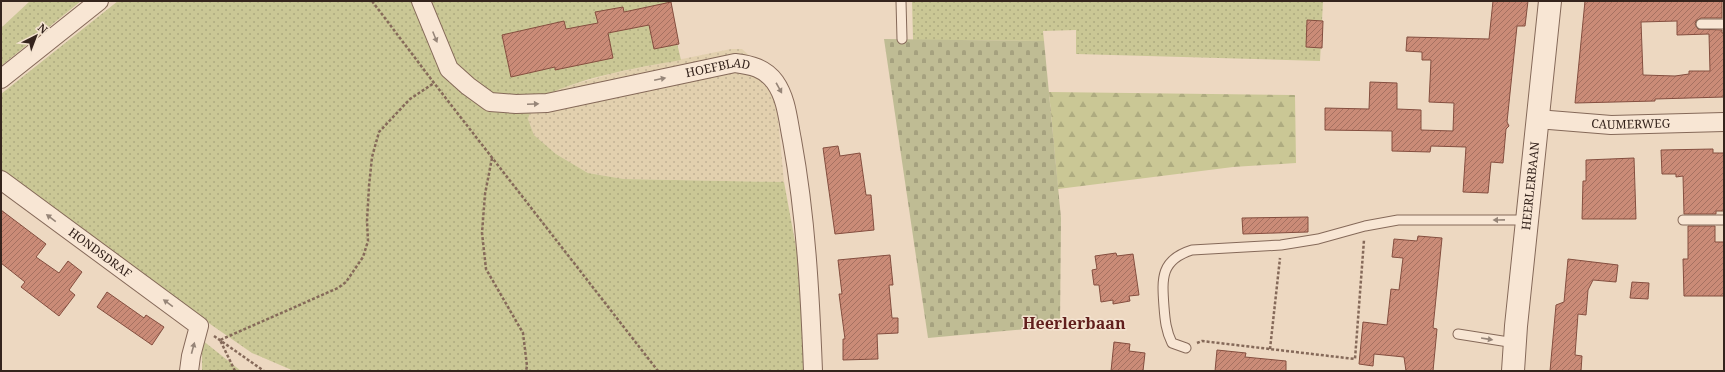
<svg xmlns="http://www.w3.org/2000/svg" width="1725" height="372" viewBox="0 0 1725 372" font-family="'Noto Serif',serif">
  <defs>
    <pattern id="farmland-dots" width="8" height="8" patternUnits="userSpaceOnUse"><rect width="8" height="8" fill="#e2d0ae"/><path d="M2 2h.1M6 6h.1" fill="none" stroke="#c2b295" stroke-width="1.8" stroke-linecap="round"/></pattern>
    <pattern id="grass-dots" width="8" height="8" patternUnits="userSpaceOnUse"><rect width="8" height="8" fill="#cac795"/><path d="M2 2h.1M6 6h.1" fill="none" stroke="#aeab80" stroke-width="1.8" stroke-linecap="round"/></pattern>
    <pattern id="forest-firs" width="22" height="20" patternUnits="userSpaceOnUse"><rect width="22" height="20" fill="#cac795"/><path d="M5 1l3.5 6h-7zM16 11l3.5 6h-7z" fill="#aeab80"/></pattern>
    <pattern id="cemetery-stones" width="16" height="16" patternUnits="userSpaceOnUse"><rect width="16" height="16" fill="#bfbc94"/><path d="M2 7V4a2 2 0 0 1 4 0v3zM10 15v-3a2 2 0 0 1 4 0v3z" fill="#a5a17f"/></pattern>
    <pattern id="building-hatch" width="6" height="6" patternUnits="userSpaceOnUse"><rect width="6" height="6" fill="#ca8b77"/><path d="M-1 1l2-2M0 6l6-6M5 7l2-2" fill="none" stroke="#a57161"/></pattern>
  </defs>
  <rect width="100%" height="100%" fill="#edd8c1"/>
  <path fill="url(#farmland-dots)" d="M731 49H742L752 58 774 94 778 118 784 182 624 179 588 173 556 154 534 135 528 119 534 101 554 90 614 73Z"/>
  <path fill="url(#grass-dots)" d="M30 1H81L1 66V28Z
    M118 1H667L681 60C631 69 579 77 534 101L528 119 534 135 556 154 588 173 624 179 784 182 803 285 805 371H294L252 353 80 234 1 175V94Z
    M912 1H1323L1320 61 1076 54V30L1043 31 1044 41 913 40Z
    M202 340 241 371H202Z"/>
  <path fill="url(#forest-firs)" d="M1049 92 1295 95 1296 163 1233 167 1058 189Z"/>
  <path fill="url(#cemetery-stones)" d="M884 39 1044 41 1061 218 1060 326 928 338Z"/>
  <path fill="url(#building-hatch)" stroke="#844e3f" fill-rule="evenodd" d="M1493 1H1528L1525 26H1517L1507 122 1509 126 1506 129 1503 163 1491 162 1488 193 1463 192 1466 147 1431 146 1430 152 1392 151V131L1325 130V108L1369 109 1370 82 1397 83V109L1421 110V130L1453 131 1454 103 1429 102 1431 60H1422V52L1406 51 1407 37 1489 39Z
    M1585 1H1722V18H1701L1696 21 1695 24 1698 29 1722 30V33H1724V97L1655 99V101L1575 103ZM1677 21V35L1709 34 1710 71H1689V74L1675 76 1643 75 1641 22Z
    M671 2 679 44 654 49 649 25 608 33 613 58 555 70V67L511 77 502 35 564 21 566 29 598 23 595 12 623 7 624 12Z
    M1307 20 1323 21 1322 48 1306 47Z
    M838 146 840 156 860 153 866 195H871L874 230 835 234 823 148Z
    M1713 149V153H1724V211H1716V214H1684L1683 176 1676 177V174H1662L1661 150Z
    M1634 158 1636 219H1582L1583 181H1586V160Z
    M1 210 46 244 36 257 59 273 68 261 82 272 69 290 75 295 59 316 21 287 25 282 1 263Z
    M1308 217V232L1243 234 1242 218Z
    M1688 226H1715V242H1724V296H1684L1683 259H1688Z
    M1418 236 1442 238 1433 328 1437 329 1433 371H1406L1404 357 1374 354 1373 366 1359 364 1363 322 1387 325 1391 289 1399 290 1403 258 1392 257 1394 239 1417 241Z
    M1116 253 1117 256 1133 254 1139 295 1129 296 1130 301 1113 304V300L1101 302 1099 285H1094L1092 270 1097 269 1095 256Z
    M890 255 893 285H889L892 318H898V333L877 334 878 359 843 360V339H845L839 294H842L838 260Z
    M1568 259 1618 265 1616 282 1593 280 1588 290 1586 315 1578 314 1575 355 1582 356 1581 371H1550L1556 305 1564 302Z
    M1632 282 1649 283 1648 299 1630 298Z
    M107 292 144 318 146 315 164 327 152 345 97 307Z
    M1114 342 1130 344 1129 351 1145 353 1143 371H1111Z
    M1217 350 1246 353 1245 357 1286 361V371H1215Z"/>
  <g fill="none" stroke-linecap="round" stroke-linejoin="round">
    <defs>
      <path id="service" d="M901 1 902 39
        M1701 24H1724
        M1683 220H1724
        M1458 334 1515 343
        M1186 348 1172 343C1166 331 1165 320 1164 307 1162 279 1160 260 1192 250L1281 245 1318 239 1365 226 1398 220H1527"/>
      <g id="minor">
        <path id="s1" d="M421 1 449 69 468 86 490 102 516 104 547 103 735 63C751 65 765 68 775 82 787 99 788 121 792 140 806 217 810 293 813 371"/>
        <path d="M1 79 99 1"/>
        <path id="s2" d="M1537 119 1611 125 1724 122"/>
        <path id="s3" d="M1 180 199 326 191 356 189 371"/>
      </g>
      <g id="tertiary">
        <path id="s4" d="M1513 371 1516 326 1550 1"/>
      </g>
    </defs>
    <use href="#service" stroke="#856959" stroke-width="11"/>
    <use href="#minor" stroke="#856959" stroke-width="20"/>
    <use href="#tertiary" stroke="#856959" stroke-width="24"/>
    <path stroke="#856959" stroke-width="2.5" stroke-dasharray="3 2" stroke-linecap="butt" d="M372 1 434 83 658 371
      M492 158 485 194 482 233 486 269 523 333 527 366 526 371
      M214 336 264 371
      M1197 343 1202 341 1355 359 1364 240
      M1270 349 1280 258
      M235 371 220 340 338 288 346 282 363 257 368 241 367 221 369 186 372 157 379 132 410 99 434 83"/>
    <use href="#service" stroke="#f8e6d4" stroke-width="9"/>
    <use href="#minor" stroke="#f8e6d4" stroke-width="18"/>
    <use href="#tertiary" stroke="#f8e6d4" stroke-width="22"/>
  </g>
  <defs><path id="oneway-solid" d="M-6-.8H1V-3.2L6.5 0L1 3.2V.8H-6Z"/></defs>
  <g fill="#968578">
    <use href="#oneway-solid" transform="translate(435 37) rotate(68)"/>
    <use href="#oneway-solid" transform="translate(660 79) rotate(-12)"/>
    <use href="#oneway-solid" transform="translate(779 88) rotate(61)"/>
    <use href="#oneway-solid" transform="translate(533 104) rotate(-3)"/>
    <use href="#oneway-solid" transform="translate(51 218) rotate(-143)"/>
    <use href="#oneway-solid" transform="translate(1499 220) rotate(179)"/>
    <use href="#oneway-solid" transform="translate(168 303) rotate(-144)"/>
    <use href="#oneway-solid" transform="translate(1487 339) rotate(9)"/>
    <use href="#oneway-solid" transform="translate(193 348) rotate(-75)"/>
  </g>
  <g text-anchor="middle" stroke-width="3" stroke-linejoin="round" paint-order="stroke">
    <g font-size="12" fill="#35241d" stroke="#f4e3d0">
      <text dy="4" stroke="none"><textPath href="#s1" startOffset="358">HOEFBLAD</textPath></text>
      <text dy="4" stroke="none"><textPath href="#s2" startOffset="94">CAUMERWEG</textPath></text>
      <text dy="4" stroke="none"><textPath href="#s4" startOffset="186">HEERLERBAAN</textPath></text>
      <text dy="4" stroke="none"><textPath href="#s3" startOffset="123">HONDSDRAF</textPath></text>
    </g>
    <g font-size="16" font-weight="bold" fill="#611f1d" stroke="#f4e3d0">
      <text x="1074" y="329">Heerlerbaan</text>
    </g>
  </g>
  <rect width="1725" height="372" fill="none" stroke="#35241d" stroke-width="4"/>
  <g transform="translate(36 36) rotate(42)" stroke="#f4e3d0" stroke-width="3" paint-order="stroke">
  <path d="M0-3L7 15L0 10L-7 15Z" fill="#35241d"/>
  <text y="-6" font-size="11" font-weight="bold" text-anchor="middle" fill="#35241d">N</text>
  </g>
</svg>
